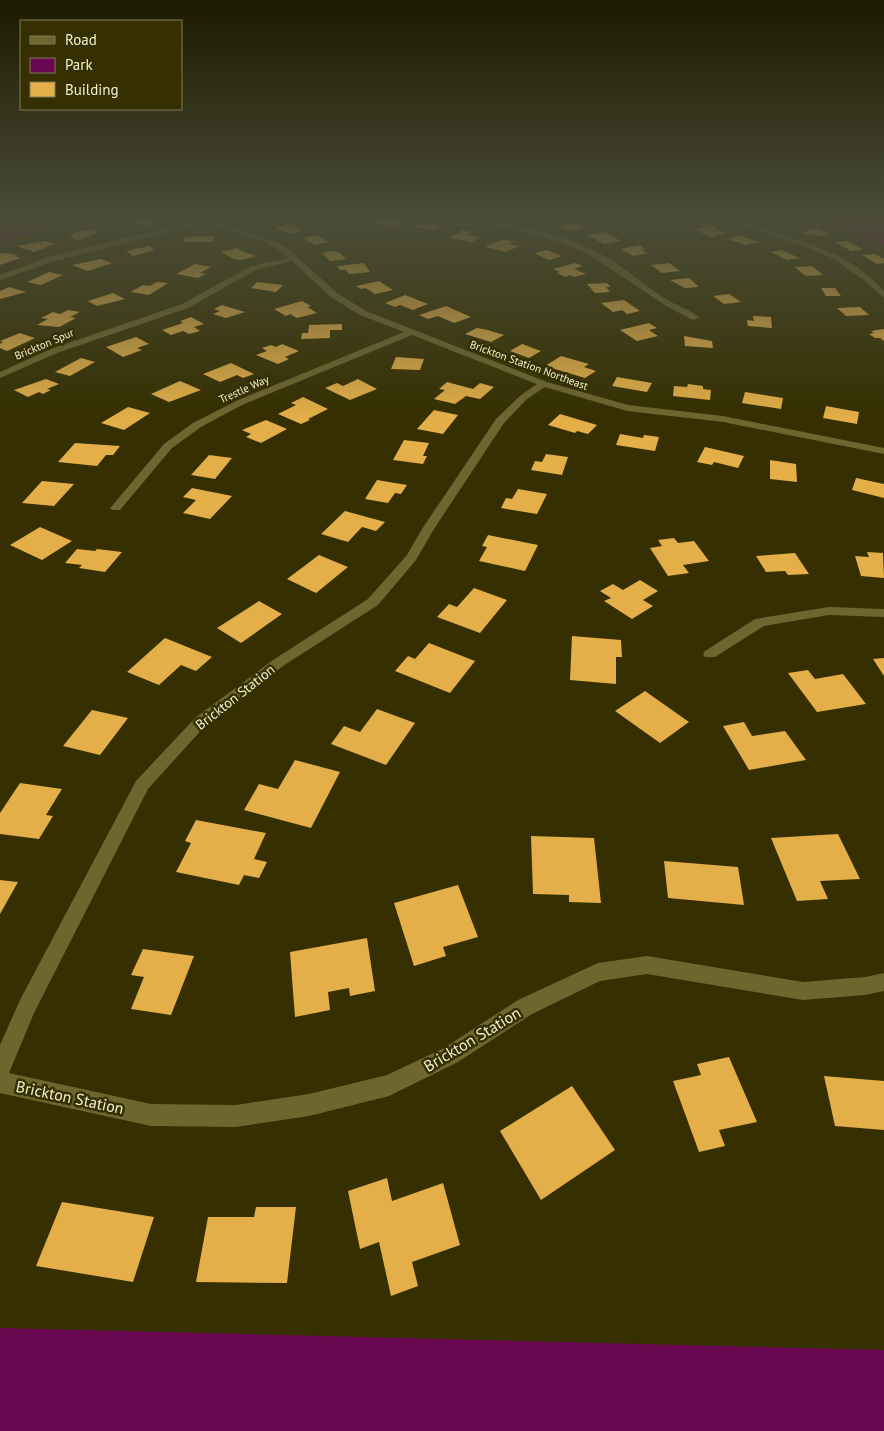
<svg xmlns="http://www.w3.org/2000/svg" width="884" height="1431" viewBox="0 0 884 1431" font-family="'PT Sans',sans-serif">
  <rect width="100%" height="100%" fill="#352f01"/>
  <path fill="#690751" d="M818 219H884V245Z
    M54 226 0 242V231Z
    M0 1328 884 1350V1431H0Z"/>
  <path fill="#e4af48" d="M136 219H155L162 221 145 226 130 221Z
    M381 219 397 221 411 220 396 228 373 223Z
    M421 222 442 225 435 230 414 227Z
    M568 223 583 224 579 226 585 227 576 231 557 227Z
    M287 224 302 230 290 234 275 228Z
    M710 225 719 228 715 229 725 233 710 237 694 229Z
    M815 228 829 233 819 236 802 233Z
    M92 229 98 233 77 240 69 234Z
    M462 230 472 232 467 235 480 237 472 242 449 238Z
    M604 232 621 241 604 244 587 235Z
    M316 235 329 242 315 245 303 238Z
    M739 235 758 242 746 245 727 239Z
    M214 236 213 242H184L185 237Z
    M503 239 514 242 509 244 519 246 506 252 485 247Z
    M45 241 55 244 34 252 17 246Z
    M848 241 863 250 851 251 835 242Z
    M639 245 645 249 641 250 647 253 634 256 621 249Z
    M149 246 154 250 133 256 126 251Z
    M236 248 247 253 256 256 242 260 234 259 221 252Z
    M547 250 562 256 549 260 534 253Z
    M782 250 799 258 787 260 771 252Z
    M334 251 340 253 346 259 330 261 322 253Z
    M2 253 19 255 15 256 20 258 0 265V254Z
    M875 254 884 259V263L877 264 862 255Z
    M101 259 112 263 88 271 72 265Z
    M364 263 370 272 349 274 346 270H340L337 266Z
    M575 263 583 266 574 269 586 274 574 277 570 275 565 277 557 273 560 272 553 269Z
    M669 263 680 271 662 273 651 265Z
    M195 264 211 267 200 273 206 274 198 278 176 274Z
    M812 266 823 275 806 276 794 267Z
    M49 272 63 275 41 285 27 282Z
    M689 278 699 287 685 288 670 280Z
    M379 281 393 290 375 294 366 288 361 289 356 286Z
    M157 282 168 283 149 295 131 292 143 285 150 286Z
    M257 282 283 285 276 292 251 288Z
    M607 283 611 287H606L610 292 595 293 587 284Z
    M9 287 26 292 0 299V291Z
    M821 288H835L841 296H826Z
    M113 293 125 299 97 306 88 301Z
    M729 294 741 302 724 304 713 296Z
    M405 295 428 304 413 310 400 305 395 307 385 303Z
    M624 300 640 311 627 314 622 310 613 312 601 303Z
    M302 301 311 306 307 307 317 313 297 318 290 314 286 316 274 309Z
    M222 305 245 312 226 318 213 314 220 311 214 309Z
    M446 306 471 317 454 323 438 316 428 319 419 315Z
    M860 307 869 315 846 316 837 308Z
    M68 310 80 312 70 317 76 318 59 327 37 325 48 319 41 318 53 312 60 314Z
    M753 316 771 317 772 328 748 326 747 320 754 321Z
    M191 317 204 324 194 327 200 331 189 334 183 331 171 335 162 330 183 323 180 321Z
    M649 323 657 328 649 330 658 336 637 341 620 330Z
    M342 324V330H330V338L301 339 302 333H308L309 325Z
    M477 328 488 330 504 335 491 342 465 334Z
    M884 329V341L880 338H875L869 334 874 333 871 331Z
    M20 333 35 338 7 351 0 348V344L3 342 0 341Z
    M684 336 712 341 713 348 685 346Z
    M136 337 149 344 137 348 142 350 123 357 106 347Z
    M282 344 299 351 285 357 289 359 278 364 256 355 267 351 262 348 271 345 276 347Z
    M522 344 541 351 529 358 510 351Z
    M561 356 589 364 584 367 596 371 585 378 545 366Z
    M396 357 424 359 420 370 391 369Z
    M81 358 95 362 70 376 55 372Z
    M231 363 254 374 243 378 237 375 220 382 203 374Z
    M617 377 652 383 647 392 612 386Z
    M46 379 59 384 47 389 51 390 43 394 39 392 28 397 14 390Z
    M358 379 377 389 350 400 325 388 337 383 343 386Z
    M180 381 201 390 169 402 151 394Z
    M447 382 473 389 480 383 494 387 480 399 466 396 455 404 434 399 445 390 439 389Z
    M688 384 703 386V389L711 390 710 400 673 396 674 386 687 387Z
    M745 392 783 398 781 409 742 403Z
    M303 397 328 409 308 419 310 420 301 424 278 414 296 405 291 403Z
    M826 406 859 412 857 424 823 418Z
    M128 407 150 413 124 430 101 423Z
    M434 410 458 415 443 434 417 429Z
    M560 414 597 425 588 434 577 431 575 433 548 425Z
    M266 420 287 429 261 443 246 437 251 434 242 430Z
    M620 434 643 438 644 435 659 437 655 451 616 445Z
    M404 440 429 443 423 456H427L423 464 393 460Z
    M75 443 120 446 113 455H106L97 466 58 462Z
    M705 447 744 456 738 468 714 462 712 465 697 462Z
    M546 454 568 457 562 475 531 470 535 461 542 462Z
    M209 455 232 458 215 479 191 475Z
    M770 460 796 464 797 482 770 479Z
    M856 478 884 484V498L852 490Z
    M377 480 407 485 401 494 395 493 388 503 365 499Z
    M42 481 74 484 54 506 22 503Z
    M192 488 232 496 210 519 183 513 196 500 183 497Z
    M518 489 547 494 537 514 501 508 506 498 512 499Z
    M345 511 385 522 376 531 362 527 348 542 321 534Z
    M40 527 72 541 42 560 10 545Z
    M488 535 538 545 525 571 479 561 487 547 482 546Z
    M674 538 678 543 694 541 709 561 683 565 689 573 668 576 650 548 662 546 658 540Z
    M77 549 95 551 97 549 122 552 105 572 79 568 82 565 65 563Z
    M867 552 883 553 884 578 861 576 855 556 869 557Z
    M795 553 809 574 788 575 785 571 766 572 756 556Z
    M319 555 348 567 316 593 287 579Z
    M640 580 658 591 643 600 653 606 632 619 604 601 611 598 600 591 613 584 623 590Z
    M474 588 507 600 480 633 437 617 449 604 457 607Z
    M259 601 282 614 241 643 217 628Z
    M572 636 621 640 622 657H616V684L570 680Z
    M165 638 212 657 196 671 181 665 159 685 127 672Z
    M429 643 475 661 450 693 395 671 408 656 415 659Z
    M884 658V676L873 659Z
    M808 670 815 679 843 674 866 704 817 712 788 673Z
    M645 691 689 722 660 743 615 711Z
    M377 709 415 723 386 765 331 744 344 726 360 732Z
    M92 710 128 718 100 755 63 746Z
    M744 722 752 736 785 731 806 760 749 770 723 726Z
    M295 760 340 772 311 828 244 810 259 784 278 789Z
    M20 783 62 789 46 815 53 816 39 839 0 834V813Z
    M196 820 266 833 254 859 267 862 259 878 244 875 239 885 176 872 191 843 185 841Z
    M838 834 860 879 820 881 828 899 797 901 771 838Z
    M531 836 594 838 601 903 569 902V895L533 894Z
    M664 861 738 867 744 905 668 898Z
    M0 880 18 882 0 914Z
    M458 885 478 937 443 947 446 956 414 966 394 903Z
    M367 938 375 991 350 996 349 988 328 992 330 1010 295 1017 290 952Z
    M143 949 194 956 171 1015 131 1009 144 977 131 975Z
    M729 1057 757 1122 719 1130 725 1146 699 1152 673 1081 701 1075 697 1064Z
    M824 1076 884 1081V1130L835 1126Z
    M572 1086 615 1150 541 1200 500 1131Z
    M387 1178 392 1201 443 1183 460 1245 412 1262 418 1286 391 1296 379 1242 360 1249 348 1191Z
    M62 1202 154 1217 133 1282 36 1266Z
    M256 1207H296L287 1283 196 1282 208 1217H254Z"/>
  <g fill="none" stroke-linecap="round" stroke-linejoin="round">
    <path fill="#6e662e" fill-rule="evenodd" d="M195 219H205L265 238 285 246 337 293 366 311 547 382 628 405 723 416 884 448V454L723 422 627 411 545 387 527 399 504 423 434 529 416 560 378 605 283 666 205 726 148 789 34 1013 9 1073 151 1104 236 1105 309 1094 387 1075 444 1048 518 1000 598 963 647 956 803 982 865 977 884 973V991L865 995 803 1000 647 974 600 981 532 1014 458 1062 389 1096 309 1116 236 1127 151 1126 0 1093V1045L20 1000 136 781 195 718 273 660 368 599 407 555 422 529 496 419 521 395 537 384 412 335 242 405 201 427 172 448 120 510H112L110 508 112 506 164 444 193 423 236 401 404 332 360 315 331 297 292 261 256 270 188 308 57 353 0 378V372L51 349 182 304 251 266 289 258 279 250 261 240 204 223 54 261 0 280V275L48 257 197 221Z
      M470 219C509 219 574 238 608 258 627 270 645 285 664 298 675 305 691 310 700 318L693 320 668 307 588 254 556 241Z
      M724 219C738 219 751 225 765 229 808 242 854 256 884 291V298L865 281 834 259 798 244Z
      M829 607 884 609V617L829 615 764 626 715 657H705L703 654 705 651 755 619Z"/>
  </g>
  <linearGradient id="sky" x2="0" y2="1"><stop stop-color="#1d1a01"/><stop offset="0.52" stop-color="#4b4d38"/><stop offset="1" stop-color="#4b4d38" stop-opacity="0"/></linearGradient>
  <rect width="884" height="419" fill="url(#sky)"/>
  <g text-anchor="middle" stroke-width="5" stroke-linejoin="round" paint-order="stroke">
    <g font-size="11" fill="#f3f0d2" stroke="#352f01">
      <text transform="translate(44 344) rotate(-23)" y="4">Brickton Spur</text>
      <text transform="translate(529 365) rotate(20)" y="4">Brickton Station Northeast</text>
      <text transform="translate(244 389) rotate(-24)" y="4">Trestle Way</text>
    </g>
    <g font-size="14" fill="#f3f0d2" stroke="#352f01">
      <text transform="translate(235 697) rotate(-38)" y="5">Brickton Station</text>
    </g>
    <g font-size="16" fill="#f3f0d2" stroke="#352f01">
      <text transform="translate(472 1039) rotate(-31)" y="6">Brickton Station</text>
      <text transform="translate(70 1097) rotate(12)" y="6">Brickton Station</text>
    </g>
  </g>
  <rect x="20" y="20" width="162" height="90" fill="#352f01" stroke="#817c55"/>
  <rect x="30" y="36" width="25" height="8" fill="#6e662e" stroke="#817c55"/>
  <text x="65" y="45" font-size="15" fill="#f3f0d2">Road</text>
  <rect x="30" y="58" width="25" height="15" fill="#690751" stroke="#817c55"/>
  <text x="65" y="70" font-size="15" fill="#f3f0d2">Park</text>
  <rect x="30" y="82" width="25" height="15" fill="#e4af48" stroke="#817c55"/>
  <text x="65" y="95" font-size="15" fill="#f3f0d2">Building</text>
</svg>
